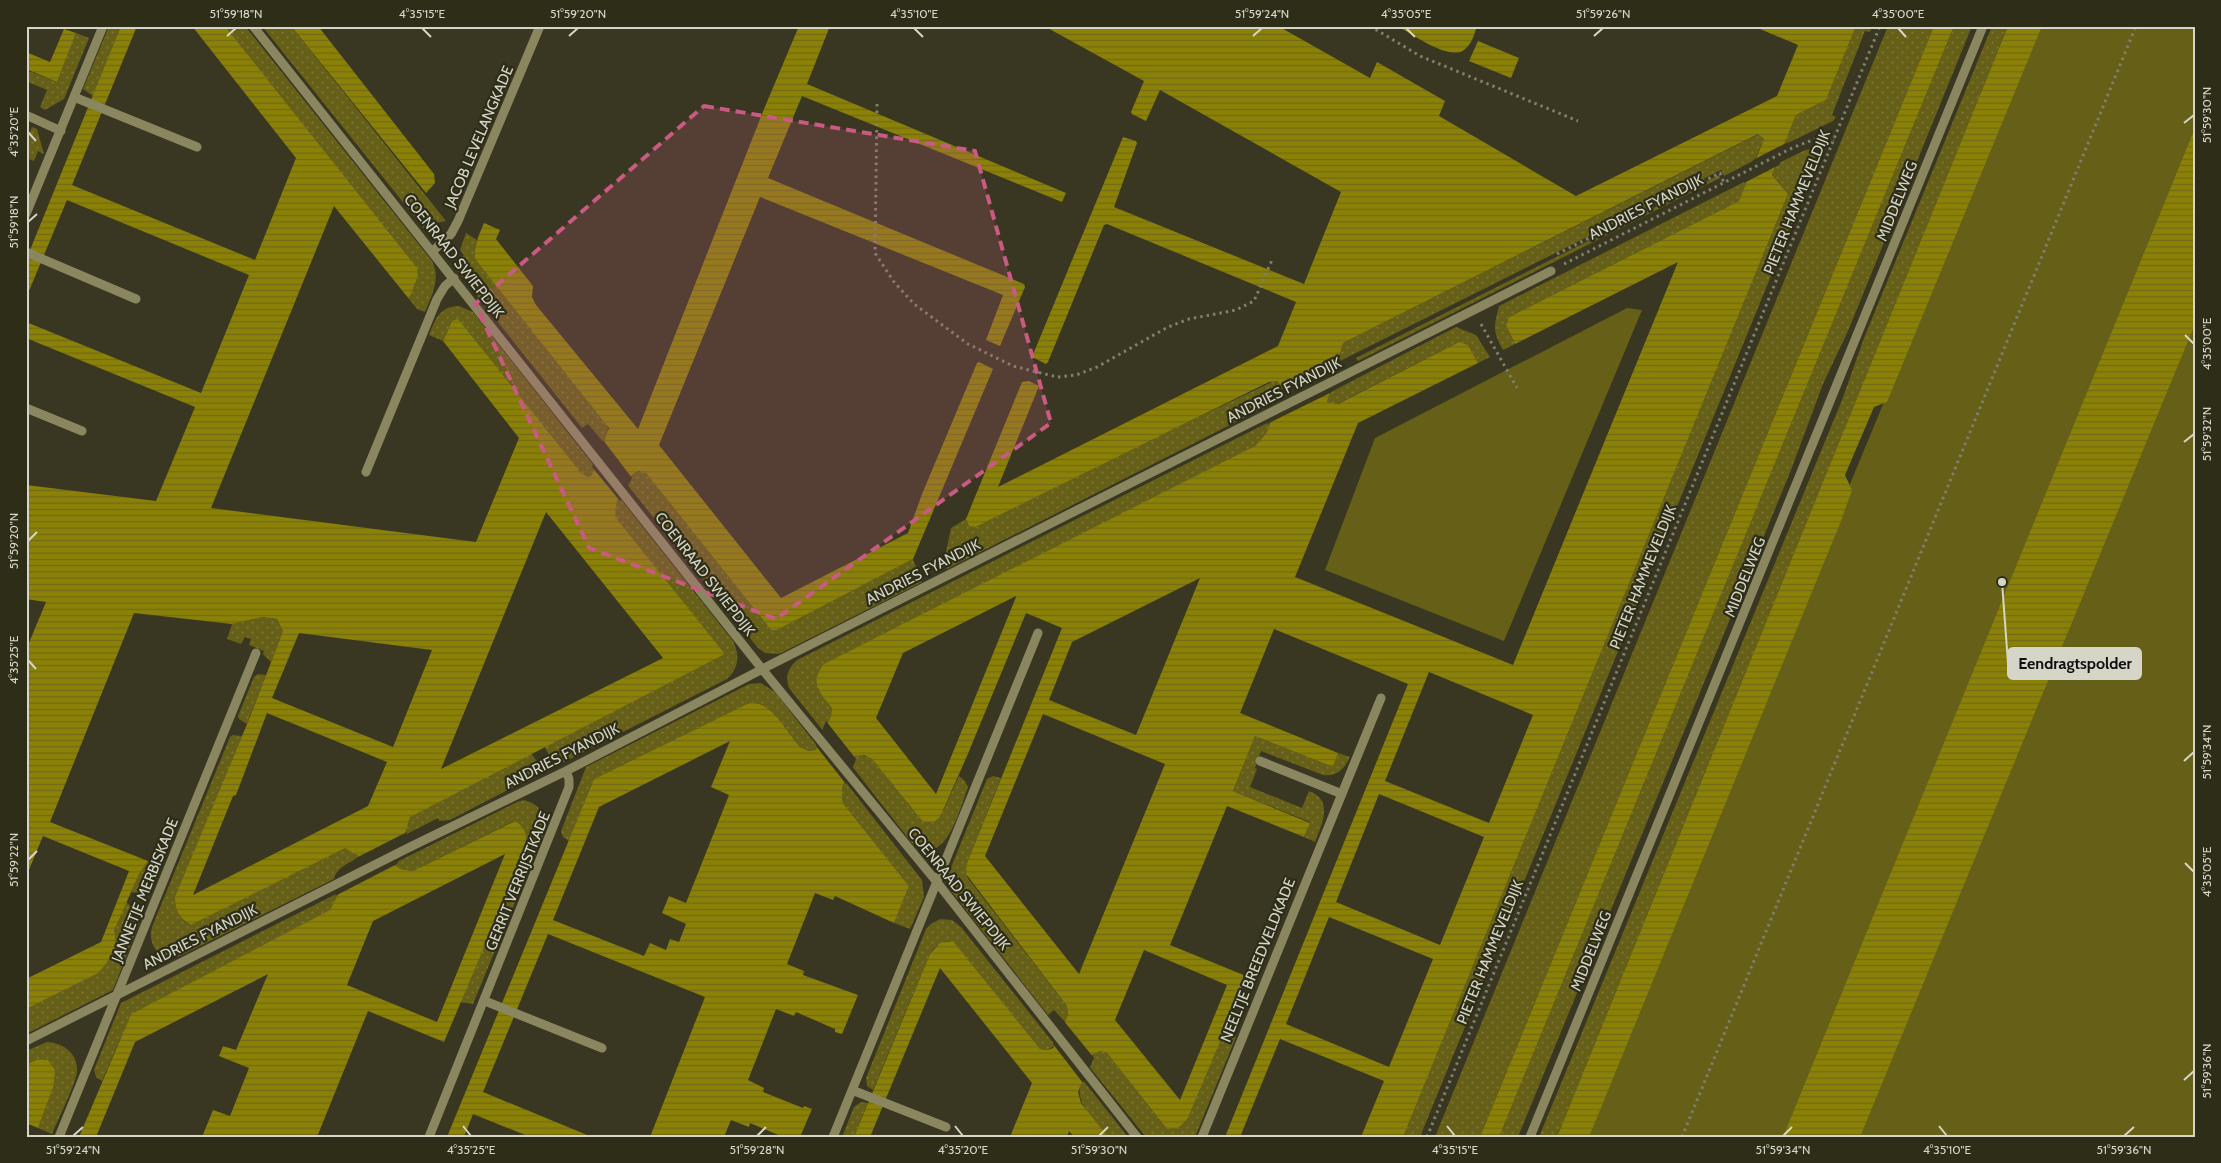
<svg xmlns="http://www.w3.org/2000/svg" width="2221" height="1163" viewBox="0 0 2221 1163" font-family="Cabin,sans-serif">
  <defs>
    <pattern id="grass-dots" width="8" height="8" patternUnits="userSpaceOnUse" patternTransform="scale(1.25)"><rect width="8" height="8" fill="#655f17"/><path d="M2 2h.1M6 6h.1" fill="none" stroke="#7a7537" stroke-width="1.8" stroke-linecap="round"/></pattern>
    <pattern id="water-rules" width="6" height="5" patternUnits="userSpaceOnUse" patternTransform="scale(1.25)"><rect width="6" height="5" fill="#8a8106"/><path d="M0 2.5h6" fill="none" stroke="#706a19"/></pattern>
  </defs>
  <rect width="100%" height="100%" fill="#393721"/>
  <path fill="url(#grass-dots)" d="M109 26H121L93 96 83 89Z
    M225 26H245L432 261C441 278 432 295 425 312L417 309 409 299 418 276 416 268Z
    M262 26H291L446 221 435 223 426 231Z
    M1856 26H1872L1870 32 1865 31 1832 115 1836 117 1833 121 1784 145 1796 115 1826 100Z
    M1888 26H1934L1480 1137H1435Z
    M1954 26H1972L1848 331 1823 384 1791 470 1518 1137H1499Z
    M1992 26H2008L1557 1137H1539L1842 400 1864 338Z
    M76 33 89 38 64 99 45 110 40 107 47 90 26 81V70L57 82Z
    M32 127 37 129 44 154 38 151 34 161 26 158V141Z
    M1759 134 1764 139 1755 160 1724 176 1721 170 1338 362 1343 343Z
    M1812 149 1817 163 1420 1137H1403L1788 194 1772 175 1777 164 1805 150Z
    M1719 175 1720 178 1358 361 1356 358Z
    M1748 180 1739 201 1509 317 1506 325 1515 344 1503 350C1492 330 1494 327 1499 306Z
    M466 233 477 240 475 250V259L607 423 608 433 604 443 588 424 582 428 452 264 464 255 460 250Z
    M459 306 473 312 595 467 592 475 588 477 581 473 452 321 443 341 429 335C436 318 439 307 459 306Z
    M1456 327 1476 335 1490 357 1478 363 1468 345 1459 342 1337 404 1327 402 1329 393Z
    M1274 381 1280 382 1284 387 1279 400 947 569 944 562 951 528 966 519 969 526Z
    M1271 421 1265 437 1255 446 817 688 832 708 831 716 824 732 789 688C785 676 788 668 797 660Z
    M642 471 646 473 771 630H777L913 559 922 582 779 654 765 653 758 648 626 483 635 472Z
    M619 497 733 641C740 655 739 668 727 679L564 762 550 757 544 746 725 654 616 519 614 509Z
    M263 617 277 619 283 631 271 662 263 654 264 651 249 645 251 639 245 637 241 644 227 639 232 624Z
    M258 674 266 675 247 724 239 719 238 716 254 677Z
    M761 683 775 692 818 747 817 750 807 751 800 747C786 732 773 700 749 703L594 779 569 841 563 837 561 831 586 767 749 684Z
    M233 735 242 736 176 897C178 909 178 920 191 925L345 847 360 856C351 863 337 866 334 879L180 956C160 962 147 945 152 927L230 737Z
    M1255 736 1333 767 1338 753 1350 757C1344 769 1337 777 1323 775L1261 751 1255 768 1257 769 1250 787 1302 808 1309 791C1334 800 1322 824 1315 842L1304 837 1310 822 1233 791Z
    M531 753 538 763 529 779 450 820 439 821 438 818 403 836 410 817 414 813Z
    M860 754 872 759 923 822 940 817 959 776 965 781 968 787C960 809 945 871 912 843L851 765 854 756Z
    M993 776 1001 778 967 863V877L1067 1006 1068 1015 1065 1022 1054 1010 1048 1015 949 888 948 875 987 779Z
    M844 780 922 880 924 897 910 929 894 923 909 886 842 802V788Z
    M524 800C538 804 545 812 546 827L473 1004 460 1002 525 850 514 821 413 871 399 869 394 865 395 863 517 802Z
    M148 861 161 867 150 894 131 892 139 874Z
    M340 892 331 910 131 1014 102 1081 96 1077 94 1070 121 1003Z
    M126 902 142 916 113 990 26 1034V1009L98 972Z
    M940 919 952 920 961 927 1055 1045 1048 1050 1040 1049 1034 1043 953 941C942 941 936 945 930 954L873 1090 867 1086 866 1078 926 929 931 924Z
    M1226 1026 1232 1030 1236 1037 1195 1137H1146L1088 1065 1094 1053 1100 1051 1107 1053 1167 1129 1188 1118Z
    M47 1042C63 1043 78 1053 77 1071 77 1081 57 1122 52 1134L38 1128 53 1088 38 1059 26 1065V1051Z
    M1082 1079 1128 1137H1108C1094 1119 1072 1102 1082 1079Z
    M861 1102 868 1103 854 1137H842L854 1107Z"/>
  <path fill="#655f17" d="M2040 26H2195V1137H1579Z
    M1627 308 1642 310 1504 641 1325 570 1375 438Z"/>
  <path fill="url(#water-rules)" fill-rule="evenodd" d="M121 26H137L72 185 255 260 296 158 192 26H225L417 268 418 276 409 299 334 206 211 508 476 542 519 438 443 341 452 321 458 319 581 473 588 477 592 475 609 428 475 259C474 245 479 235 484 223L500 230 496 239 533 286 532 297 536 305 638 429 764 109 799 26H830L807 84 1066 193 1062 202 802 96 768 178 1024 284 1025 287 1000 346 986 340 1003 295 760 197 659 445 781 598 908 533 922 494 977 363 979 362 993 369 913 559 777 630H771L646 473 639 471C626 474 612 507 616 518L725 654 410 817 395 865 400 869 413 871 515 821C527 829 527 836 525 850L444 1042 368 1011 317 1137H202L213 1110 230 1116 249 1068 219 1056 223 1046 236 1050 268 974 135 1042 96 1137H79L131 1014 330 910 359 856 345 848 191 925C179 919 175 909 175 897L250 717 283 631 277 619 263 617 232 624 134 613 50 822 148 861 139 874 114 931C119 948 109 961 98 973L26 1009V979L101 942 129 871 43 836 26 877V650L46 602 26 599V485L156 501 195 407 26 338V322L201 393 249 275 67 200 26 298V260ZM546 512 663 658 441 769ZM299 633 432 650 393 747 272 698ZM267 713 387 762 368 806 193 895 233 796 236 795ZM505 854 437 1022 347 985 373 921Z
    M291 26H318L434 174 435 183 426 193Z
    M1044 26H1278L1370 78 1377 62 1445 101 1439 116 1576 196 1777 96 1798 45 1753 26H1856L1826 100 1796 115 1772 175 1788 194 1403 1137H1361L1384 1081 1280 1039 1240 1137H1225L1408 684 1274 629 1240 713 1338 753 1333 767 1255 736 1233 791 1310 823 1304 837 1227 806 1170 945 1246 976 1219 1044 1188 1118 1178 1128 1167 1129 1107 1053 1100 1051 1092 1055 1078 1092 1081 1103 1108 1137H1074L1069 1131 1067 1137H1010L1032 1083 940 968 870 1137H854L930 954 940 943 953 941 1040 1049 1048 1050 1053 1048 1068 1015 1067 1006 966 874 967 863 1062 628 1026 613 967 756 940 817 934 822H923L872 759 864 755 854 756 842 788V802L909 886 894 923 835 896 833 900 815 893 787 964 804 971 803 975 858 995 842 1034 835 1032V1029L796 1012 794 1016 776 1009 748 1080 764 1088 763 1092 803 1108 804 1106 812 1109 800 1137H783L750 1123 749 1127 731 1120 724 1137H650L705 997 548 934 483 1092 592 1137H530L473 1114 464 1137H447L594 779 749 703C772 700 786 732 800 747L808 751 816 750 831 716 832 708C819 691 809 684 824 664L1255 446 1266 434 1284 388 1277 381 1269 382 975 527 969 526 966 519 1022 382 1029 381 1039 386 998 487 1278 346 1296 302 1107 224 1104 225 1048 362 1046 364 1032 357 1123 137 1136 141 1137 143 1114 207 1304 284 1341 192 1160 90 1146 121 1132 114 1131 112 1144 81ZM1758 134 1764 139 1739 201 1509 317 1506 325 1515 344 1678 262 1513 665 1295 577 1358 423 1478 363 1468 345 1459 342 1338 404 1327 402 1343 343ZM1200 578 1136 735 1049 700 1072 642ZM1016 596V597L936 794 876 718 903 653ZM1429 672 1533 715 1489 823 1385 781ZM1043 714 1165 764 1079 974 985 856ZM730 741 711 787 729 795 686 903 669 896 662 913 686 924 679 942 670 939 666 950 650 943 644 956 553 920 599 807ZM1379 794 1484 837 1440 945 1336 902ZM1329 917 1433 959 1389 1067 1286 1024ZM1144 950 1227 985 1180 1100 1115 1020Z
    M1398 26H1477C1474 35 1472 44 1464 50 1450 61 1411 34 1398 26Z
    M1934 26H1954L1499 1137H1480Z
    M2008 26H2042L1887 402 1874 407 1845 475 1852 490 1841 521 1589 1137H1557Z
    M64 29 76 33 57 82 26 69V52L50 62Z
    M1478 41 1519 58 1511 78 1469 61Z
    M2195 128V324L1860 1137H1783Z
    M38 1059 48 1060 55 1070 53 1088 38 1128 26 1123V1065Z"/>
  <path fill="#393721" d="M1788 142 1779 165 1744 183 1753 160Z
    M1341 359 1332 392 1267 424 1280 390Z
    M603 440 632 478 620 501 592 467Z
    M826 721 856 759 846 784 816 746Z
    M407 832 397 864 335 896 356 858Z
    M1063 1020 1094 1058 1083 1083 1053 1044Z"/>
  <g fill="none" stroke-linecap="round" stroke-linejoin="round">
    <path stroke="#807f6d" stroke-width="3" stroke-dasharray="2.5 4" stroke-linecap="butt" d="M1370 26 1420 56 1578 121
      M877 104 875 253 894 282 914 304 968 344 1013 366 1057 377 1076 375 1097 367 1168 327 1189 319 1236 310 1254 301 1272 260
      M1557 254 1720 173 1724 183
      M1564 264 1792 148 1815 139 1834 140
      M1481 324 1517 388
      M1427 1137 1880 26
      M1682 1137 2136 26"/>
    <path stroke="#8a8760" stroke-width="9" d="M253 26 762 669 936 881 1137 1137
      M74 97 197 147
      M26 115 61 131
      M26 214 103 26
      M433 251 451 234 458 221 540 26
      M26 252 136 299
      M26 408 82 431
      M366 472 437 299 445 286 454 278
      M1260 761 1342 794
      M485 1001 602 1048
      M26 1041 408 848 566 771 776 662 1551 271
      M852 1090 946 1127
      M59 1137 256 653
      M429 1137 569 787V779L566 771
      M833 1137 1038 633
      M1202 1137 1381 698
      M1530 1137 1983 26"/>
  </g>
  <path fill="#c95a81" fill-opacity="0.2" stroke="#c95a81" stroke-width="4" stroke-dasharray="10 6" stroke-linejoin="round" d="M704 106 975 151 1051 423 776 619 589 548 475 304Z"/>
  <path fill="none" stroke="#d5d5c8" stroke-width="2" d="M422 28 431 37M914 28 923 37M1406 28 1415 37M1898 28 1906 37M227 36 236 28M569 36 578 28M1253 36 1262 28M1594 36 1603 28M2184 123 2194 115M28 132 36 141M28 222 37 214M2185 335 2194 344M2184 442 2194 434M28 541 37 532M28 660 36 669M2184 761 2194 752M28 860 37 851M2185 863 2194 872M2184 1080 2194 1071M463 1126 471 1136M955 1126 963 1136M1447 1126 1455 1136M1939 1126 1947 1136M73 1136 83 1127M757 1136 766 1127M1099 1136 1108 1127M1783 1136 1792 1127M2124 1136 2134 1127"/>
  <g text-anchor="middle" stroke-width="4.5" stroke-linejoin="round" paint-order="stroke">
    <g font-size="15" fill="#d5d5c8" stroke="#2e2d18">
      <text transform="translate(479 137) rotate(-67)" y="5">JACOB LEVELANGKADE</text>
      <text transform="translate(1897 201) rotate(-68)" y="5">MIDDELWEG</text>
      <text transform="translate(1797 202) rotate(-68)" y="5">PIETER HAMMEVELDIJK</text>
      <text transform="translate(1646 207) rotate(-27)" y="5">ANDRIES FYANDIJK</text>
      <text transform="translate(454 256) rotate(52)" y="5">COENRAAD SWIEPDIJK</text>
      <text transform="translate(1284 390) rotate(-27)" y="5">ANDRIES FYANDIJK</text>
      <text transform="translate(923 572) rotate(-27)" y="5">ANDRIES FYANDIJK</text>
      <text transform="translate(705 574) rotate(52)" y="5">COENRAAD SWIEPDIJK</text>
      <text transform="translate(1643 577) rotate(-68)" y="5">PIETER HAMMEVELDIJK</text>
      <text transform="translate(1745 577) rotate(-68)" y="5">MIDDELWEG</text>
      <text transform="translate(562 756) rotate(-27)" y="5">ANDRIES FYANDIJK</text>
      <text transform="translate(518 881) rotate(-68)" y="5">GERRIT VERRIJSTKADE</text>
      <text transform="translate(959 889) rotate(51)" y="5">COENRAAD SWIEPDIJK</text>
      <text transform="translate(145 890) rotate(-68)" y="5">JANNETJE MERBISKADE</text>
      <text transform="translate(200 937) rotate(-27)" y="5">ANDRIES FYANDIJK</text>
      <text transform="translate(1591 951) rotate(-68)" y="5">MIDDELWEG</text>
      <text transform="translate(1490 952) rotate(-68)" y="5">PIETER HAMMEVELDIJK</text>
      <text transform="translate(1258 960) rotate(-68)" y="5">NEELTJE BREEDVELDKADE</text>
    </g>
  </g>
  <path fill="none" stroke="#d5d5c8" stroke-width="2" d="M2002 582L2008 663"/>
  <circle fill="#d5d5c8" stroke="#2e2d18" stroke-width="2" cx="2002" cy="582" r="5"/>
  <rect fill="#d5d5c8" stroke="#d5d5c8" stroke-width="2" x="2008" y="648" width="133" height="31" rx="5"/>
  <g font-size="16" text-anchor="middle" font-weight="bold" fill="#111">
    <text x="2075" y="669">Eendragtspolder</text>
  </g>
  <rect width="2221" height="1163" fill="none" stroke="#2e2d18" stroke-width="55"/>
  <rect x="28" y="28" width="2166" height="1108" fill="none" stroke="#d5d5c8" stroke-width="2"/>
  <g font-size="12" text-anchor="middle" fill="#d5d5c8">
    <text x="236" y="18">51°59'18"N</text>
    <text x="422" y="18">4°35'15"E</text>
    <text x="578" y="18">51°59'20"N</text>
    <text x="914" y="18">4°35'10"E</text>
    <text x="1262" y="18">51°59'24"N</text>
    <text x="1406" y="18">4°35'05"E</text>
    <text x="1603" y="18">51°59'26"N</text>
    <text x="1898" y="18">4°35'00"E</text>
    <text transform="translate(2207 115) rotate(-90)" y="4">51°59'30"N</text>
    <text transform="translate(14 132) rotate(-90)" y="4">4°35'20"E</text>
    <text transform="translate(14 222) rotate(-90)" y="4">51°59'18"N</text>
    <text transform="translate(2207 344) rotate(-90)" y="4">4°35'00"E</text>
    <text transform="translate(2207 434) rotate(-90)" y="4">51°59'32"N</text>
    <text transform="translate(14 541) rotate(-90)" y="4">51°59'20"N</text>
    <text transform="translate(14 660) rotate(-90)" y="4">4°35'25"E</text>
    <text transform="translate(2207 752) rotate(-90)" y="4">51°59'34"N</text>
    <text transform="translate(14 860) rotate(-90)" y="4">51°59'22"N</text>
    <text transform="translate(2207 872) rotate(-90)" y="4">4°35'05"E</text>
    <text transform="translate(2207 1071) rotate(-90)" y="4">51°59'36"N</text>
    <text x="73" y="1154">51°59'24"N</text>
    <text x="471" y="1154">4°35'25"E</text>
    <text x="757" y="1154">51°59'28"N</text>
    <text x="963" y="1154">4°35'20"E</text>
    <text x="1099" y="1154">51°59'30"N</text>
    <text x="1455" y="1154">4°35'15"E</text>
    <text x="1783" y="1154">51°59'34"N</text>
    <text x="1947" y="1154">4°35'10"E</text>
    <text x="2124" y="1154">51°59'36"N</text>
  </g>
</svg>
